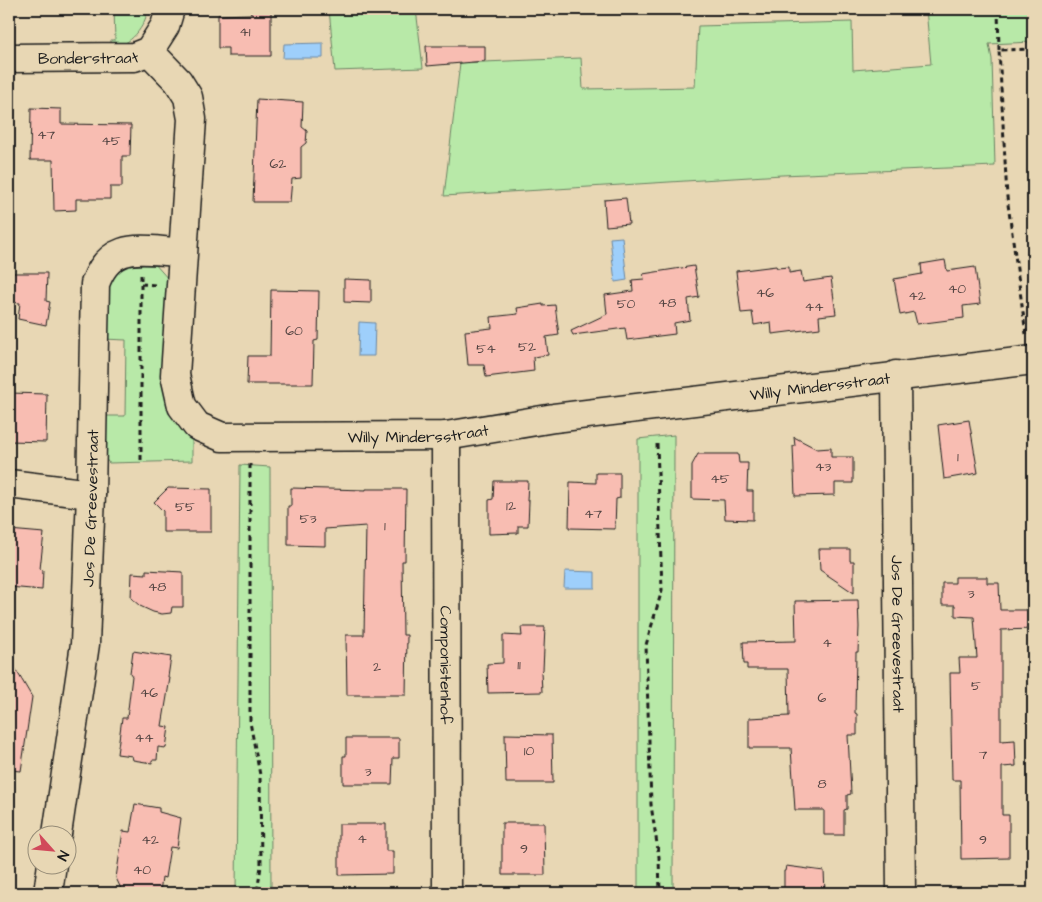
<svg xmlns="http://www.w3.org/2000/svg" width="1042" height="902" viewBox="0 0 1042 902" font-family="'Architects Daughter',sans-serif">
  <rect width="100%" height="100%" fill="#e8d7b4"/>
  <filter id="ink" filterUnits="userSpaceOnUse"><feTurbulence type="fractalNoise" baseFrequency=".02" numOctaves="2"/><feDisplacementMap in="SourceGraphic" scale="10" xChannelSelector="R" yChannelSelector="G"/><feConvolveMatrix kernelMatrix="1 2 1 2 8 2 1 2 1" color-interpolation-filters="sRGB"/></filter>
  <g filter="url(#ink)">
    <path fill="#b8e9a8" stroke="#6a8262" d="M114 9H148C145 27 131 46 111 47V40H115Z
      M329 9H416L423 68 335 71Z
      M926 9H1033V42L989 44 992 59 995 166 782 175 444 196 460 63 581 58 583 89 695 87 698 26 852 22 853 70 931 64Z
      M154 263 169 280 192 435V461L109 463 103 456 102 416H125L126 340 103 339 105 282 113 266Z
      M674 435 673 893H638V439Z
      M240 465 270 467 271 893H236Z"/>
    <path fill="#9ecffb" stroke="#6a87a2" d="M323 43V58H283L284 44Z
      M622 237 627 280 615 282 610 238Z
      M359 322 375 323 374 356H358Z
      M565 571 595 572V588H564Z"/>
    <path fill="#f8bdb2" stroke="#1c1c1c" d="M251 9H271V56H228V48H218V15L251 14Z
      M426 46H485V61L427 66Z
      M257 99 303 102 302 127 307 131 306 143 301 147V178L292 179 290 202H253Z
      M31 108 61 109V124L131 125 130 156H122V187H110V199H76V210L54 211 53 160H30Z
      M626 198 629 224 606 226 604 200Z
      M945 260 947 271 975 267 980 304 963 306 964 318 917 324 914 312 900 315 894 279 922 274 921 264Z
      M694 266 699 297 688 299 690 320 674 323 675 334 627 340 625 328 573 335 571 331 607 314 605 295 633 291 632 280 644 279 643 274Z
      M776 266 777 268 789 267V273L801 271 803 282 831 278 836 314 819 316 820 328 772 334 771 322 754 325 752 312 741 313 736 271Z
      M9 273H47L46 301 50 302 46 325 18 319 20 303 9 302Z
      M344 279 371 280V303L344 302Z
      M271 290 319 291 318 340 314 341 313 384H247L248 356H270Z
      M543 304V306L555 305 559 335 546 337 548 355 533 357 534 371 486 377 484 365H468L465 331 492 328 491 317 518 314 517 308Z
      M9 393 47 394 46 442 9 441Z
      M969 420 978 473 944 479 938 425Z
      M794 437 817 449 831 448V457H853V483H835V495L795 496 793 446H795Z
      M698 454H738L739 463H748L747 491H753V520L725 519 724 500 692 499V465Z
      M596 473H620V498L616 499 615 529 569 528 570 482 596 483Z
      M494 481H528L527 501H529L528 526H518V533L489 534V500L493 499Z
      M168 488 211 489V532H163V511L154 502Z
      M291 488 366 490V489H406L405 561H402L403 635H407L406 695H347L346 635H364L366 526 325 529V546L288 545V506H291Z
      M9 530 44 533 40 569 43 570 42 590 9 587Z
      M819 549H850V561H854V593L820 570Z
      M146 570 183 572V607H172L171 613 162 614 153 612 140 606 131 598 132 573 146 574Z
      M955 577H987V583H999L1000 610H1033V629L1001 630V741L1015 740 1016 766 1002 767V815H1009V858L961 859 960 780H952L950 673H960L959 658H977L974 617 955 616V605H942V583H955Z
      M858 600 859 627 858 652H856L855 713 857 714V735H848L851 794 847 795V809L844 810V835H824V810H795L791 748H749V718L789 716 788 669H747V664H744L743 642 796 641 795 601Z
      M521 627H545L543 670 541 672 542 692 488 693 487 664 503 663V635L522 636Z
      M133 651 171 657 168 677 170 678 162 726 169 727 166 748 158 747 157 760H152V763L133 760 132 756 117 754 122 718H127L132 676 130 673Z
      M9 658 32 697 21 771 9 770Z
      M505 734 552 735 553 783H506Z
      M346 738H399V758H393L392 784H343V756H346Z
      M135 804 159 808V812L181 818 177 848 170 847 165 878 162 877 160 893H123L116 878 123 831 130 832Z
      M502 823H544L545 875H502Z
      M339 824H386V851H393V874L339 875Z
      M786 866 824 871 825 893H784V871H785Z"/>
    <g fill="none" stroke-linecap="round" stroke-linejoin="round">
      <defs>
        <g id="minor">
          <path id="s1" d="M149 51 178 81 188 97 192 119 175 375 182 406 197 426 222 437 446 436 554 418 1033 360"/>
          <path id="s2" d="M9 58 134 57 149 51 165 26 170 9"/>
          <path id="s3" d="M896 375 901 893"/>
          <path id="s4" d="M446 436 447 893"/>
          <path d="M9 484 91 494"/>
          <path id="s5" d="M57 834 85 644 91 494 95 284C111 239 143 251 182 252"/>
          <path d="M48 893 52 864"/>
        </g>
      </defs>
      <use href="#minor" stroke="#1c1c1c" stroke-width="31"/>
      <path stroke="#1c1c1c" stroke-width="3" stroke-dasharray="5 4" stroke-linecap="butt" d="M998 9 999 50
        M141 275V462
        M141 284 156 285
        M1026 334 1007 197 999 50 1033 49
        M657 444 662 590 646 645 651 805 659 857 660 893
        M250 464V722L260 775 261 866 257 893"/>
      <use href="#minor" stroke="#e8d7b4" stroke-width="28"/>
    </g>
  </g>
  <g text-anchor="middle" stroke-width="5" stroke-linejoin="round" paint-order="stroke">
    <g font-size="14" fill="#534442">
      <text x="245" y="36">41</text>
      <text x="46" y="139">47</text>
      <text x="111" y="145">45</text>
      <text x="278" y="168">62</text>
      <text x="957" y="293">40</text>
      <text x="765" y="297">46</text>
      <text x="917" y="300">42</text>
      <text x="667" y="307">48</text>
      <text x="626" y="308">50</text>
      <text x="814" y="311">44</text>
      <text x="294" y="335">60</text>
      <text x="527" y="351">52</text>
      <text x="486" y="353">54</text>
      <text x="958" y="461">1</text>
      <text x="823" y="471">43</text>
      <text x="720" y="483">45</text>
      <text x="511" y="510">12</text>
      <text x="185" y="511">55</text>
      <text x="593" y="518">47</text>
      <text x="308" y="523">53</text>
      <text x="385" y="530">1</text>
      <text x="157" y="591">48</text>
      <text x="971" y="598">3</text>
      <text x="827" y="647">4</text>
      <text x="519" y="669">11</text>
      <text x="377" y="671">2</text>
      <text x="976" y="690">5</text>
      <text x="149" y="697">46</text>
      <text x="822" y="702">6</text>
      <text x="144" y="742">44</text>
      <text x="529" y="755">10</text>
      <text x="983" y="759">7</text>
      <text x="368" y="776">3</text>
      <text x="822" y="788">8</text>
      <text x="362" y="843">4</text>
      <text x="150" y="844">42</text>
      <text x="983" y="844">9</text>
      <text x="524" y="853">9</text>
      <text x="142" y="874">40</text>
    </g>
    <g font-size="16" fill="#1c1c1c" stroke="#e8d7b4">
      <text dy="6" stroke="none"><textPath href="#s2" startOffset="79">Bonderstraat</textPath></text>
      <text dy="6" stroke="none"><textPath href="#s1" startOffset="1025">Willy Mindersstraat</textPath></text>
      <text dy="6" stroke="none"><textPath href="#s1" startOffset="620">Willy Mindersstraat</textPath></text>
      <text dy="6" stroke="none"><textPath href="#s5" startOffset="328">Jos De Greevestraat</textPath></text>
      <text dy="6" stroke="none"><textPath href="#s3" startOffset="259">Jos De Greevestraat</textPath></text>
      <text dy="6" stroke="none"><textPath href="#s4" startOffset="229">Componistenhof</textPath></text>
    </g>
  </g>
  <rect width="1042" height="902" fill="none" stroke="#e8d7b4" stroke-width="30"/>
  <rect x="15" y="15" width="1012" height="872" fill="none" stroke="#1c1c1c" stroke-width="2" filter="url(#ink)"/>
  <g transform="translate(52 850) rotate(117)"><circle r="24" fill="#e8d7b4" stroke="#968c77"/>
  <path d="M0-4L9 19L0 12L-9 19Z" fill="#d1495b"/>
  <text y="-8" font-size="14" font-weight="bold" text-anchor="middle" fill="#1c1c1c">N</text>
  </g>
</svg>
